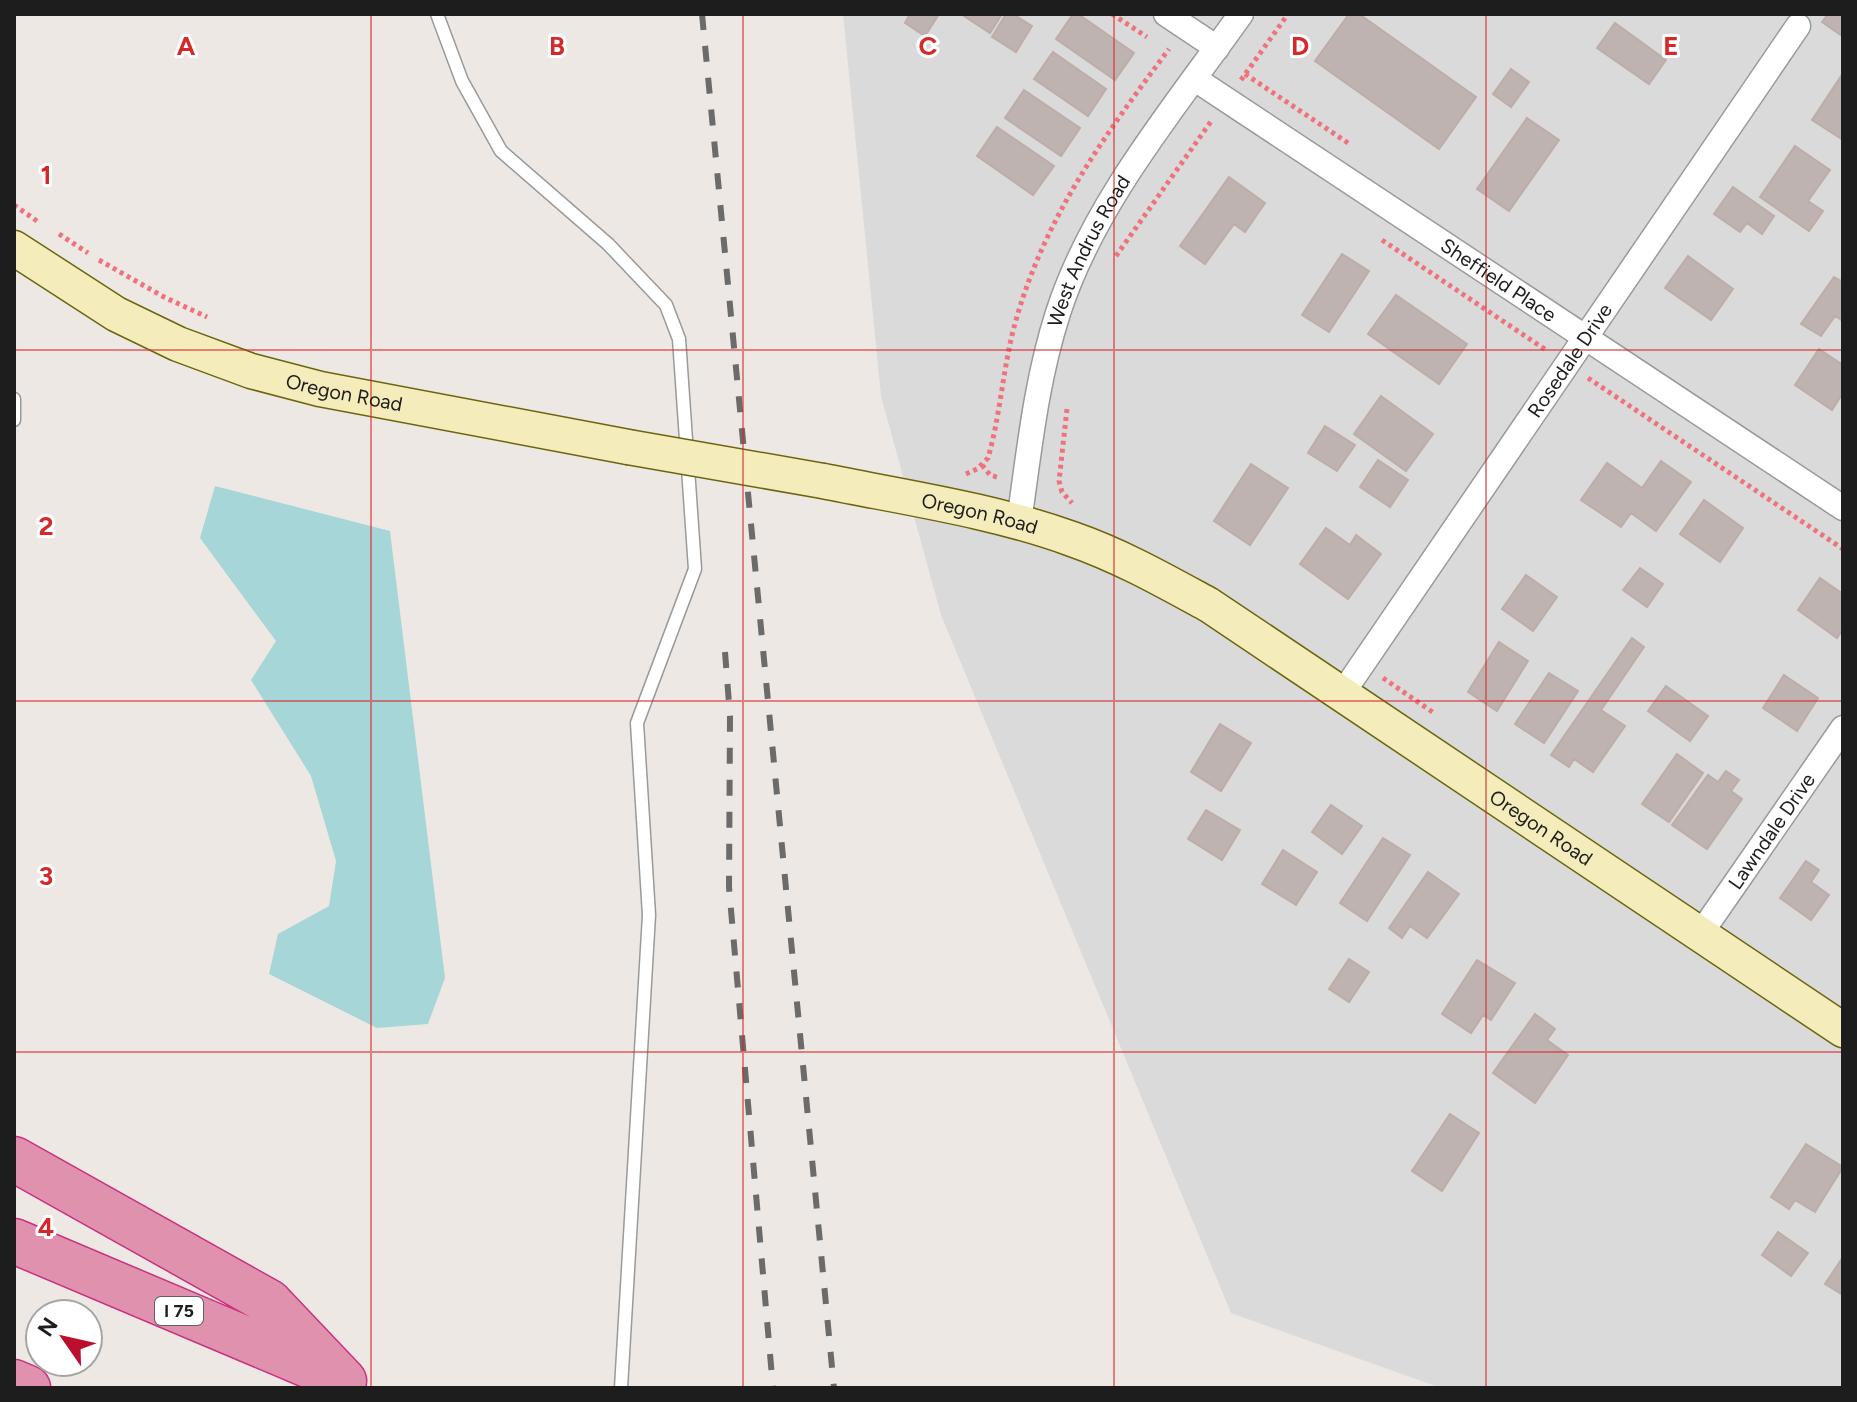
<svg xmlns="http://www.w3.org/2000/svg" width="1857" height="1402" viewBox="0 0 1857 1402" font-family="Figtree,sans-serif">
  <rect width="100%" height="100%" fill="#eee8e4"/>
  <path fill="#dbdada" d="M843 14H1843V1388H1441L1231 1313 941 615 881 396Z"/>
  <path fill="#a7d6d8" d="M215 486 390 531 445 978 428 1024 377 1028 269 974 278 934 329 906 336 861 311 776 251 680 276 641 200 538Z"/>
  <path fill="#beb3b1" stroke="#beada7" stroke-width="2" d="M910 14H939L925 36 905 23Z
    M961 14H1002L990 33Z
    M1006 14H1013L1032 26 1016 52 992 37Z
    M1073 14H1078L1134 53 1115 80 1056 39Z
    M1349 14H1359L1476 97 1439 149 1315 61Z
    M1828 14H1843L1842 36 1822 22Z
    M1615 23 1666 60 1649 84 1597 48Z
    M1053 52 1106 89 1088 116 1034 79Z
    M1511 69 1529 82 1511 107 1493 94Z
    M1843 73V140L1812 120Z
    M1024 90 1080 128 1061 156 1005 118Z
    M1527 118 1559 140 1509 211 1477 189Z
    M997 127 1054 166 1033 195 977 156Z
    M1795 146 1830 170 1808 201 1823 211 1809 231 1760 197Z
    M1229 177 1265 203 1245 232 1234 224 1205 264 1180 246Z
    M1733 187 1774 216 1762 234 1747 223 1740 232 1714 214Z
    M1342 254 1369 271 1329 332 1302 315Z
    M1688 256 1733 289 1711 320 1665 288Z
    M1834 277 1843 282V321L1835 316 1821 336 1801 324Z
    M1396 295 1467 344 1439 384 1368 334Z
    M1819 349 1843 365V393L1832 410 1795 385Z
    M1381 396 1433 434 1406 471 1354 434Z
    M1325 426 1355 445 1337 471 1308 453Z
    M1378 460 1408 480 1390 507 1360 487Z
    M1661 461 1691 482 1656 531 1631 513 1621 527 1581 500 1607 463 1642 488Z
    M1251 464 1288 488 1250 545 1214 521Z
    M1704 500 1743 528 1720 562 1680 534Z
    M1326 528 1350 545 1356 535 1381 554 1348 599 1300 564Z
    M1640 568 1663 584 1647 607 1623 590Z
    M1526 575 1557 597 1533 631 1502 609Z
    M1820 578 1843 594V629L1837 638 1798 610Z
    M1632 638 1644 647 1601 710 1625 726 1593 772 1574 759 1569 767 1551 755Z
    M1499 642 1528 661 1497 711 1468 692Z
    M1549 673 1578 691 1544 743 1515 724Z
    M1784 675 1818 698 1797 731 1763 708Z
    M1666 686 1708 716 1690 741 1648 711Z
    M1220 724 1251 743 1221 791 1191 772Z
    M1677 754 1703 773 1669 822 1642 804Z
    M1726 771 1739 780 1731 791 1742 799 1707 849 1672 825 1708 775 1718 782Z
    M1331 805 1362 826 1342 854 1312 832Z
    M1206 810 1240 830 1222 860 1188 839Z
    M1383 838 1410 855 1367 921 1340 903Z
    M1283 850 1317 872 1296 905 1262 884Z
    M1806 861 1819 870 1811 882 1829 895 1811 920 1780 898Z
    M1428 872 1459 894 1427 938 1410 926 1402 938 1389 928Z
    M1349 959 1369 972 1349 1002 1329 989Z
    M1477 960 1515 983 1491 1020 1483 1015 1471 1033 1442 1014Z
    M1535 1014 1555 1029 1547 1040 1568 1055 1535 1103 1493 1073Z
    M1450 1114 1479 1133 1442 1191 1412 1171Z
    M1806 1144 1843 1167 1815 1212 1795 1200 1789 1209 1771 1197Z
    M1778 1232 1808 1253 1791 1276 1762 1255Z
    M1843 1257V1295L1825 1284Z"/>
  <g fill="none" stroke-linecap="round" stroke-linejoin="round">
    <defs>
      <path id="lane" d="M437 14 462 81 501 151 608 244 666 305 679 339 695 569 637 723 649 915 621 1388
        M14 399V420"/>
      <g id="street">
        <path d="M1166 14 1217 48"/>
        <path id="s1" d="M1195 79 1843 508"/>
        <path id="s2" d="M1019 522C1029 452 1036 381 1058 313 1093 204 1175 107 1241 14"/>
        <path id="s3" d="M1342 694 1798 26"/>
        <path id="s4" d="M1701 933 1843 728"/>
      </g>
      <g id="secondary">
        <path id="s5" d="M14 248 116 314 178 344 251 371 320 389 628 447"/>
        <path id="s6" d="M823 481C907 498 992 510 1072 539 1121 556 1165 581 1209 605L1843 1030"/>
      </g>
      <path id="highway" d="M14 1159 269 1302 344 1381
        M14 1241 329 1374
        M14 1382 28 1388"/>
    </defs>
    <use href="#lane" stroke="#9a9a9a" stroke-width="15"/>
    <use href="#street" stroke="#9a9a9a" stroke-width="27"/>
    <use href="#secondary" stroke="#6c650d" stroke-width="37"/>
    <use href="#highway" stroke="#cb3182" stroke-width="47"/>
    <path stroke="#ef737d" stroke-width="5" stroke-dasharray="4 4" stroke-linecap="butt" d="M1112 14 1147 37
      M1245 74 1351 145
      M1241 80 1288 14
      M14 205 37 221
      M59 234 88 253
      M1382 240 1546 350
      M1116 256 1212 120
      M99 260 164 297 207 317
      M1588 378 1843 549
      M1067 409 1059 481 1062 492 1072 503
      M982 465 990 475 1000 478
      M966 474 977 469 988 458C1001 413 1003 365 1016 320 1046 215 1105 135 1169 49
      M1383 678 1434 713"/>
    <use href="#lane" stroke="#fff" stroke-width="12"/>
    <use href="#street" stroke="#fff" stroke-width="24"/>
    <use href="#secondary" stroke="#f4edbb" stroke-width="34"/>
    <use href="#highway" stroke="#e091ae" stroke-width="44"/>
    <path stroke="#6b6b6b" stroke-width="6" stroke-dasharray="16 16" stroke-linecap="butt" d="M702 14 834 1388
      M725 652 730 716 729 887 773 1388"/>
    <defs>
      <path id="secondary-bridge" d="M628 447 823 481"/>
    </defs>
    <use href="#secondary-bridge" stroke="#6c650d" stroke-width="37" stroke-linecap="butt"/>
    <use href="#secondary-bridge" stroke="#f4edbb" stroke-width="34"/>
  </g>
  <path fill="none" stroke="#d62828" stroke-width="2" stroke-opacity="0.55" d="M371 14V1388M743 14V1388M1114 14V1388M1486 14V1388M14 350H1843M14 701H1843M14 1052H1843"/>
  <g text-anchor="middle" stroke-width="6" stroke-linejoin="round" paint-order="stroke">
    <rect fill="#fff" stroke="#616161" stroke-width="2" x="155" y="1297" width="48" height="28" rx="6"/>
    <g font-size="18" font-weight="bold" fill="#1d1d1d">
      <text x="179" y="1317">I 75</text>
    </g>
    <g font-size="20" fill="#1d1d1d" stroke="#fff">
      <text dy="7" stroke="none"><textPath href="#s2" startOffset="282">West Andrus Road</textPath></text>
      <text dy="7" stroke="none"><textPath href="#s1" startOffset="364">Sheffield Place</textPath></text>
      <text dy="7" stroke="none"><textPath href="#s3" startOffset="404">Rosedale Drive</textPath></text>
      <text dy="7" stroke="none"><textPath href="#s5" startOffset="364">Oregon Road</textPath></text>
      <text dy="7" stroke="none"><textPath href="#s6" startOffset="160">Oregon Road</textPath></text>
      <text dy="7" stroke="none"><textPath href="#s6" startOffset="808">Oregon Road</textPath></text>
      <text dy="7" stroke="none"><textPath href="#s4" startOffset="124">Lawndale Drive</textPath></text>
    </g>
  </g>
  <g font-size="26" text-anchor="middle" font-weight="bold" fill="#d62828" stroke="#fff" stroke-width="6" stroke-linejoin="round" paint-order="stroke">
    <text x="186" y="55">A</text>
    <text x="557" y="55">B</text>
    <text x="928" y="55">C</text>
    <text x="1300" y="55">D</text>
    <text x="1671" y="55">E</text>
    <text x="46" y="184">1</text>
    <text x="46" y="535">2</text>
    <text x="46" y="885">3</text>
    <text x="46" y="1236">4</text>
  </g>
  <rect width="1857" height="1402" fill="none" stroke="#1d1d1d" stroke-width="32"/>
  <g transform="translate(64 1338) rotate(304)"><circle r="38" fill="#ffffff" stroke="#a5a5a5" stroke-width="2"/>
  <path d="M0-6L14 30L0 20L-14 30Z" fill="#bc0f2e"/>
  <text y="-12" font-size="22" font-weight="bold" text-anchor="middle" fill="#1d1d1d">N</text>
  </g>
</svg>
